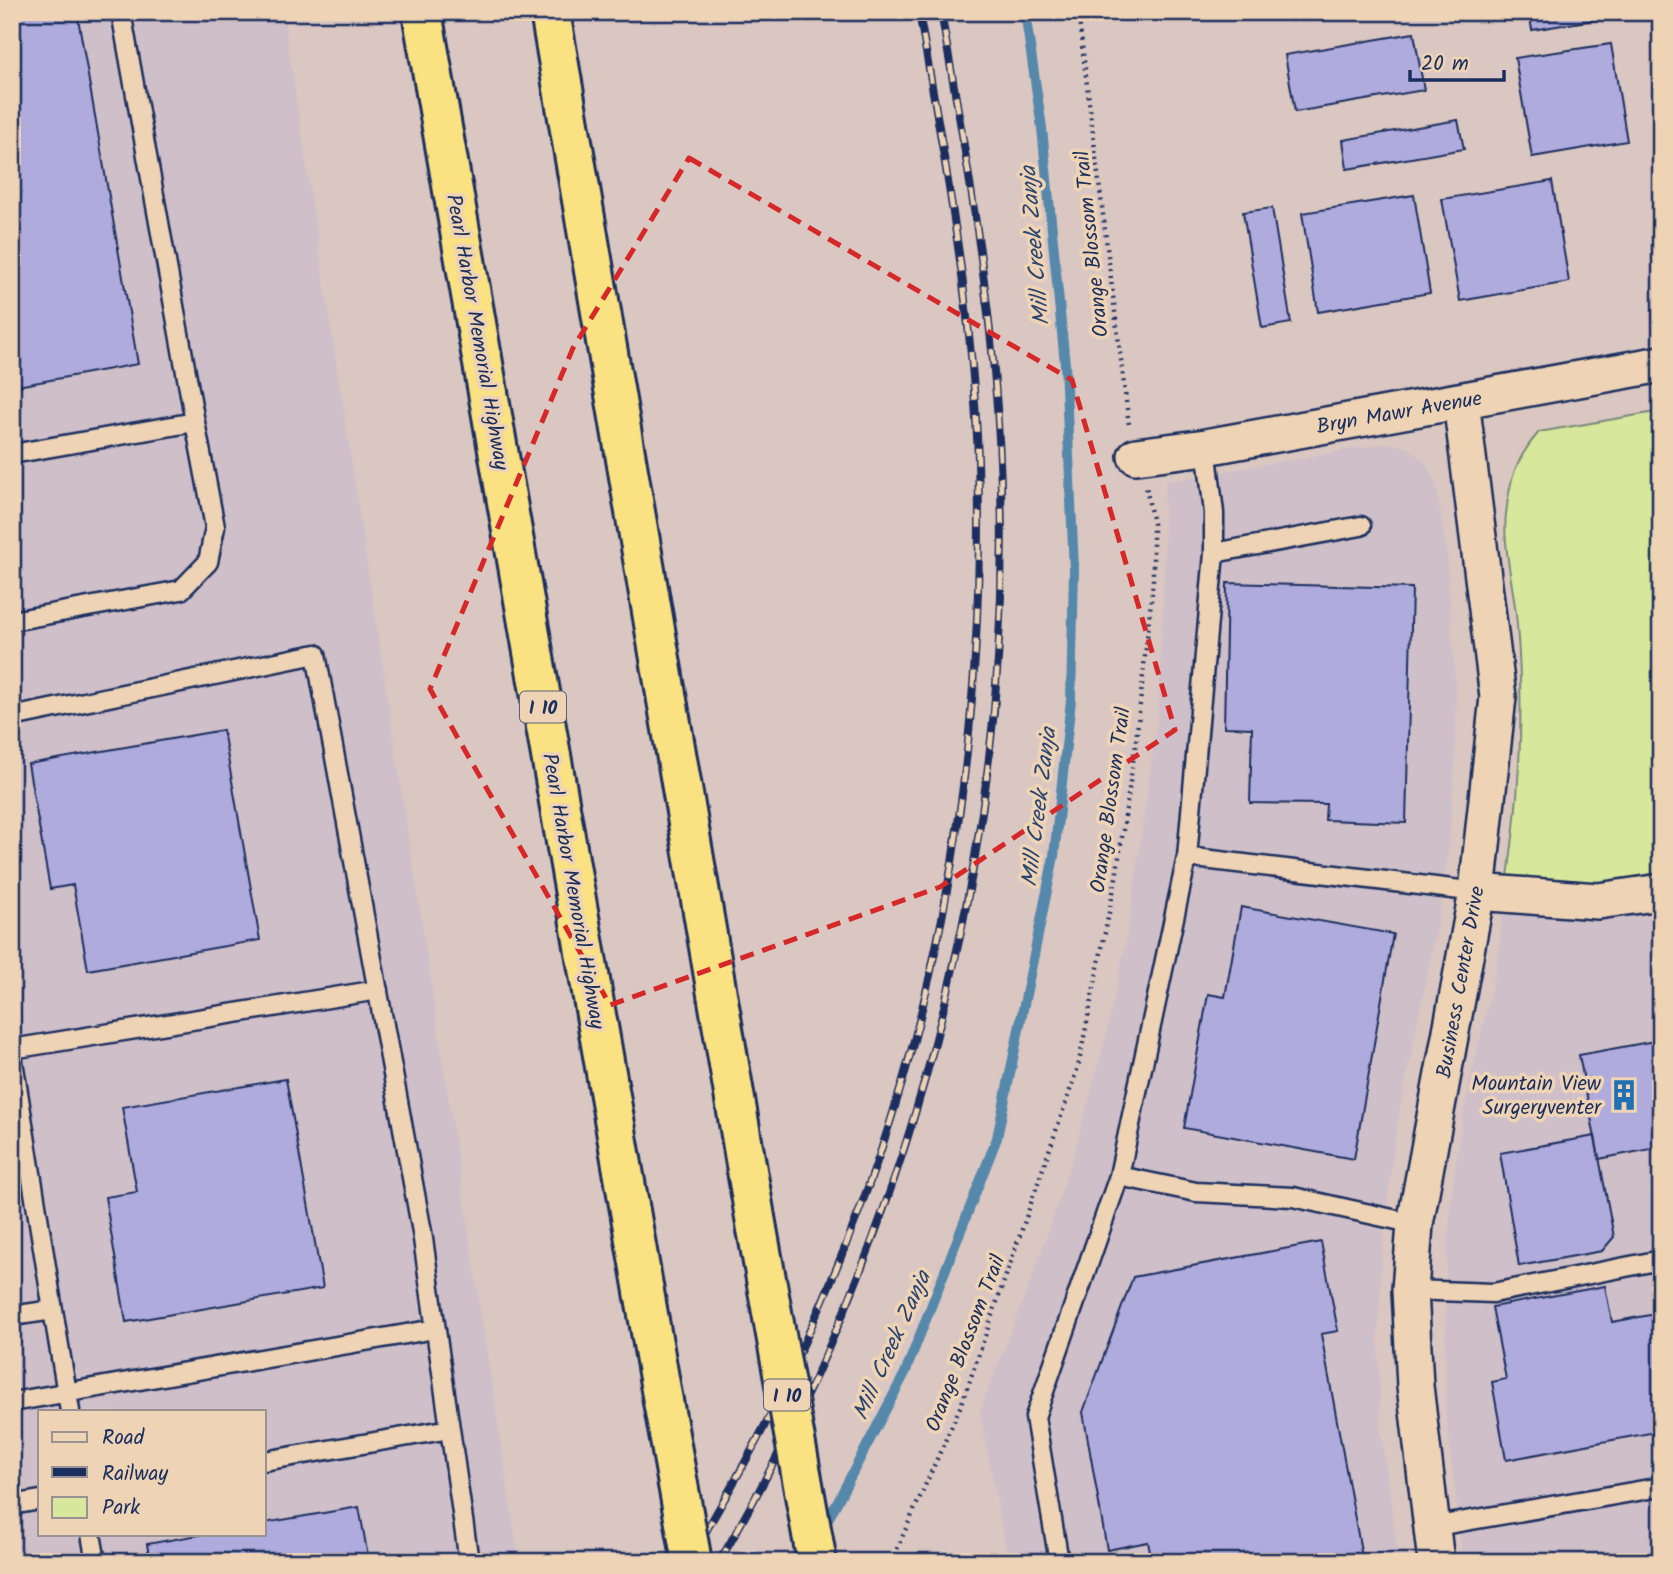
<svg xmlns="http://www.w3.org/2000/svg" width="1673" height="1574" viewBox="0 0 1673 1574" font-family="Kalam,sans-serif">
  <rect width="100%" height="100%" fill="#dbc7c1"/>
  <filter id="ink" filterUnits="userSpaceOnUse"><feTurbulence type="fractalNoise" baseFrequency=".0143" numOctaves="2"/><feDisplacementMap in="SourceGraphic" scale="14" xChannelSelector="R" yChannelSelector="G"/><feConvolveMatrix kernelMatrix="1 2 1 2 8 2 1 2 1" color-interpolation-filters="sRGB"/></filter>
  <g filter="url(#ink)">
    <path fill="#cebfc9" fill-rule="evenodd" d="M12 12H283L519 1562H12ZM40 1411H264V1534H40Z
      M1388 443 1407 447 1416 454 1427 465 1436 485 1447 555 1456 698 1455 764 1449 844 1438 920 1397 1124 1383 1240 1378 1336 1381 1431 1399 1562H1008L980 1411 1035 1270 1073 1157 1105 1040 1128 932 1158 714 1164 579 1165 482Z
      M1661 882V1562H1467L1462 1553 1445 1406 1446 1271 1451 1198 1463 1114 1498 959 1503 908Z"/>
    <path fill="#d7e79b" stroke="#798b7c" stroke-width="2" d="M1661 411V883L1503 908C1519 814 1525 720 1517 625 1515 593 1502 544 1506 514 1510 478 1515 460 1539 432Z"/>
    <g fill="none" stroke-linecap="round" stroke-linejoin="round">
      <path stroke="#5688ab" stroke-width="10" d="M823 1529 905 1373 997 1138 1054 856 1071 700 1074 570 1065 364 1042 128 1025 12"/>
    </g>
    <path fill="#afabdd" stroke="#1b2f5e" stroke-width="2" d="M12 12H77L138 364 12 387Z
      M1529 12H1624V15L1532 30Z
      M1414 33 1424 90 1295 112 1285 55Z
      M1611 44 1627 141 1532 157 1515 58Z
      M1458 120 1464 149 1347 169 1343 140Z
      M1552 181 1569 282 1460 301 1442 199Z
      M1414 195 1430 293 1318 312 1302 213Z
      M1272 208 1291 323 1262 328 1243 212Z
      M1227 583 1412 588 1406 823 1325 820 1326 804 1250 803 1252 728 1224 727Z
      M223 730 260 940 88 970 73 885 50 889 28 764Z
      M1241 907 1393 934 1354 1159 1184 1128 1208 994 1225 997Z
      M1660 1040 1661 1147 1599 1159 1579 1055Z
      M286 1079 323 1288 126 1322 105 1197 137 1192 122 1107Z
      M1595 1136 1614 1237 1602 1251 1519 1266 1500 1153Z
      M1321 1242 1338 1331 1321 1334 1363 1562H1152L1148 1542 1107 1550 1083 1412 1133 1277Z
      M1605 1286 1612 1322 1661 1313V1431L1506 1460 1492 1382 1506 1379 1492 1307Z
      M359 1507 369 1562H150L147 1544 204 1534H264V1523Z"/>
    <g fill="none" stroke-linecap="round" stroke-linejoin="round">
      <defs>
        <path id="lane" d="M1206 447 1214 513V553L1187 857 1477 892
          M12 454 195 422 121 12
          M1214 553 1361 526
          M12 621 181 590 208 562 215 527 195 422
          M12 717 316 654 422 1232 469 1562
          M12 1049 378 990
          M12 1055 53 1310
          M1119 1176 1187 857
          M1410 1290 1493 1293 1661 1260
          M12 1316 53 1310 70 1411
          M12 1402 435 1329
          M264 1461 450 1429
          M12 1505 40 1500
          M1431 1527 1661 1487
          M91 1534 96 1562
          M1059 1562 1035 1417 1119 1176 1196 1192 1293 1197 1415 1224"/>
        <path id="street" d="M1136 456 1206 447 1661 364
          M1477 892 1598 901 1661 892
          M1436 1562 1415 1386 1410 1290 1415 1224 1477 892 1498 697 1461 401"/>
        <path id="highway" d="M422 12 663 1401
          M550 12 757 1229"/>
      </defs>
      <use href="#lane" stroke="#1b2f5e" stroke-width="23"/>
      <use href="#street" stroke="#1b2f5e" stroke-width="40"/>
      <use href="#highway" stroke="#1b2f5e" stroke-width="44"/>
      <path stroke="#1b2f5e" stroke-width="4.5" stroke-dasharray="2 5" stroke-linecap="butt" d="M1078 12 1129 425
        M891 1562 962 1403 1078 1067 1116 878 1136 741 1153 582V524L1146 487"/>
      <use href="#lane" stroke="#eed3b5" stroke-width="18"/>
      <use href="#street" stroke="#eed3b5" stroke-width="35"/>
      <use href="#highway" stroke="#fae181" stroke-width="38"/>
      <defs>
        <path id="rail" d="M689 1562C716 1512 746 1464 771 1413 812 1329 850 1241 880 1153 955 932 985 693 978 460 973 310 945 160 919 12
          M719 1562C927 1208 1032 781 994 371 983 251 962 131 941 12"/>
      </defs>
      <use href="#rail" stroke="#1b2f5e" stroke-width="8"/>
      <use href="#rail" stroke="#eed3b5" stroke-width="5" stroke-dasharray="16" stroke-linecap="butt"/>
      <defs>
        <path id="highway-bridge" d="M757 1229 817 1562
          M663 1401 692 1562"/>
      </defs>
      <use href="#highway-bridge" stroke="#1b2f5e" stroke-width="44" stroke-linecap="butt"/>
      <use href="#highway-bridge" stroke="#fae181" stroke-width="38"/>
    </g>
  </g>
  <path fill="none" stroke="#d62828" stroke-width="5" stroke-dasharray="14 9" stroke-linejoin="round" d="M689 158 1072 380 1175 730 940 887 610 1005 430 689 573 348Z"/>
  <defs>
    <symbol id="building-bare" viewBox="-9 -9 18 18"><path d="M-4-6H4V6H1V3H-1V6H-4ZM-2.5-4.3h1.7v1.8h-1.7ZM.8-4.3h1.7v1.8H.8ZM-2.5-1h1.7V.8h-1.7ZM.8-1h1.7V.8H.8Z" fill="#1f6fb2" stroke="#eed3b5" stroke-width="2.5" paint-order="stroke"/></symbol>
  </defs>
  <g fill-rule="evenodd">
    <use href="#building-bare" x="1602" y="1073" width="44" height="44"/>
  </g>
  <g text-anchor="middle" stroke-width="7" stroke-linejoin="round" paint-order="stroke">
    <g fill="#eed3b5" stroke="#5a6078" stroke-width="2">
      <rect x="520" y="691.5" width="46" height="31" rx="5"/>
      <rect x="764" y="1379.5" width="46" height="31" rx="5"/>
    </g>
    <g font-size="19" font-weight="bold" fill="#1b2f5e">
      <text x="543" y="714">I 10</text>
      <text x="787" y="1402">I 10</text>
    </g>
    <g font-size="21" fill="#1b2f5e" stroke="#eed3b5">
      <text transform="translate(1091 244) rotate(-96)" y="7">Orange Blossom Trail</text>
      <text transform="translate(478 332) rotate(80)" y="7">Pearl Harbor Memorial Highway</text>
      <text transform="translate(1399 412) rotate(-10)" y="7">Bryn Mawr Avenue</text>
      <text transform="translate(1110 800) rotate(-82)" y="7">Orange Blossom Trail</text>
      <text transform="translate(574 891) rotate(80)" y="7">Pearl Harbor Memorial Highway</text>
      <text transform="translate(1460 982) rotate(-80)" y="7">Business Center Drive</text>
      <text transform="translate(965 1343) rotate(-69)" y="7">Orange Blossom Trail</text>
    </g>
    <g font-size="21" fill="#1b2f5e" stroke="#eed3b5" text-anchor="end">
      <text x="1601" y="1090">Mountain View<tspan x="1601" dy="24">Surgeryventer</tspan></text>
    </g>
    <g font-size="23" font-style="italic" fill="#2a4571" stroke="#eed3b5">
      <text transform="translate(1034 246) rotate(-95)" y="8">Mill Creek Zanja</text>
      <text transform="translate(1038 807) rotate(-83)" y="8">Mill Creek Zanja</text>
      <text transform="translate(891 1345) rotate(-66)" y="8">Mill Creek Zanja</text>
    </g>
  </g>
  <rect width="1673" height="1574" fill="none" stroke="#eed3b5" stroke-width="42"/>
  <rect x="21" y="21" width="1631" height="1532" fill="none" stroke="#1b2f5e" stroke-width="2.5" filter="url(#ink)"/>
  <rect x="38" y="1410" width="228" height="126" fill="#eed3b5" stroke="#9a9192" stroke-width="2"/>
  <rect x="52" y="1432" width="35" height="10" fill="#eed3b5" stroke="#9a9192" stroke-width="2"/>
  <text x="102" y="1444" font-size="21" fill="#1b2f5e">Road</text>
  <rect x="52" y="1467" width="35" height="10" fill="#1b2f5e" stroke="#9a9192" stroke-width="2"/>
  <text x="102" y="1480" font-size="21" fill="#1b2f5e">Railway</text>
  <rect x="52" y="1497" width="35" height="21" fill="#d7e79b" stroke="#9a9192" stroke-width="2"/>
  <text x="102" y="1514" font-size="21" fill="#1b2f5e">Park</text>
  <path d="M1410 70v10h94v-10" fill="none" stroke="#1b2f5e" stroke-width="3.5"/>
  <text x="1421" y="70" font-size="21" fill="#1b2f5e" stroke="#eed3b5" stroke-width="5" paint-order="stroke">20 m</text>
</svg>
